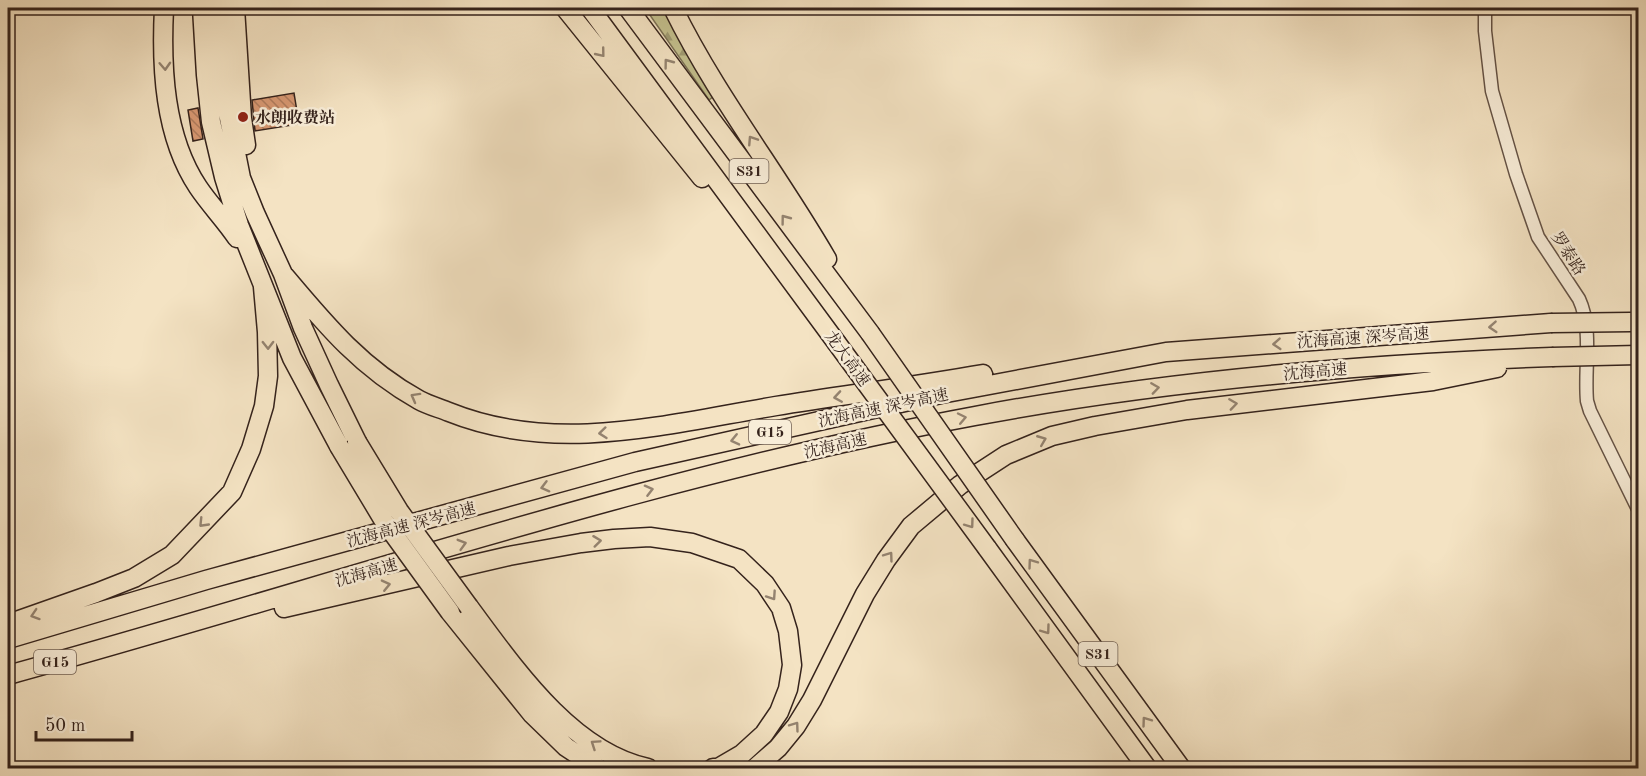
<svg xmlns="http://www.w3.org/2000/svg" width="1646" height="776" viewBox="0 0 1646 776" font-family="'Old Standard TT','Noto Serif SC',serif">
  <defs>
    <pattern id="forest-firs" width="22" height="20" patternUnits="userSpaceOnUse" patternTransform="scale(1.5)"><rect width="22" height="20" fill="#c4c18e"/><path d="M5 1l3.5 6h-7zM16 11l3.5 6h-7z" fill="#a09c73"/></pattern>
    <pattern id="building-back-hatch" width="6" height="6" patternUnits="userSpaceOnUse" patternTransform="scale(1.5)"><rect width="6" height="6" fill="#d79872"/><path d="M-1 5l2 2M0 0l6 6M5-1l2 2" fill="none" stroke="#af7c5d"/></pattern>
  </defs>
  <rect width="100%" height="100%" fill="#f4e3c3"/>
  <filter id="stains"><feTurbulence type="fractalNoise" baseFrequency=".00333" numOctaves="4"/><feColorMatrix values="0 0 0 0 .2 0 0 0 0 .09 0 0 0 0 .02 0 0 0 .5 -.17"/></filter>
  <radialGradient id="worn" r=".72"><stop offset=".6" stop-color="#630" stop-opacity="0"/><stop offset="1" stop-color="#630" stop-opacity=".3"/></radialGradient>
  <path fill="url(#forest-firs)" stroke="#7c7255" stroke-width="1.5" d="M645 8H662L714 96 709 100Z"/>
  <path fill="url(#building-back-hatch)" stroke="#35231c" stroke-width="1.5" d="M294 93 299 124 255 131 252 100Z
    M198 108 203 139 193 141 188 110Z"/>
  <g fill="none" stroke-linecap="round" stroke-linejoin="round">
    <defs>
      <path id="tertiary" d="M1485 8V31L1492 91 1516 174 1538 237 1579 299C1593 329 1584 369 1587 401L1590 411 1638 509"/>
      <path id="motorway" d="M164 8C161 67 164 136 198 187 210 205 225 220 237 238
        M202 8 206 75 211 122 224 177 239 225 292 358 339 446
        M218 8 225 98 241 178 255 213 283 274 303 328 329 385 357 442
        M235 8 242 118 246 145
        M565 8 702 178
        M590 8 836 342
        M628 8 870 333
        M673 8C716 96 778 174 827 259
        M283 274C325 324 361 368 419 400 428 405 439 408 449 412 556 455 667 424 776 406 845 395 914 386 983 374
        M1015 540 1181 768
        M987 548 1147 768
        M469 607C513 666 571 752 648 768
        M284 608 509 556 581 543 614 539 650 537 692 543 739 559 765 584 781 608 788 631 792 665 788 689 779 712 764 734 742 754 718 768H713
        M450 612 532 714 566 747 598 768
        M8 624 96 593 134 578 172 555 232 492 251 449 264 406 268 376 267 332 263 287
        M8 639 206 580 635 462 941 394 1166 352 1551 323
        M8 675C329 587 646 477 975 416 1166 380 1359 364 1552 357
        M755 768 778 748 796 726 812 700 865 594 886 560 911 526 960 485 1006 455 1052 436 1095 426 1187 410 1433 381 1497 368"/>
    </defs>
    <use href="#tertiary" stroke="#655346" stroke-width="15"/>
    <use href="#motorway" stroke="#35231c" stroke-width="21"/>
    <use href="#tertiary" stroke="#f8edd8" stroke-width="12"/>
    <use href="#motorway" stroke="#f4e3c3" stroke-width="18"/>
    <defs>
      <path id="motorway-bridge" d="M1551 323 1631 322
        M870 333 1015 540
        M836 342 987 548
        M1552 357 1638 355
        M357 442 399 511 469 607
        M339 446 384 521 450 612"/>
    </defs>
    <use href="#motorway-bridge" stroke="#35231c" stroke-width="21" stroke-linecap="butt"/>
    <use href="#motorway-bridge" stroke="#f4e3c3" stroke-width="18"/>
  </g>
  <defs><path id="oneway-chevron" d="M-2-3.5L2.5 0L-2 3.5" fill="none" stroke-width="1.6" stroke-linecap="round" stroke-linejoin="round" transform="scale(1.5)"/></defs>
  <g stroke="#948370">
    <use href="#oneway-chevron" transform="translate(601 53) rotate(51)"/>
    <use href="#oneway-chevron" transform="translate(668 63) rotate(-127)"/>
    <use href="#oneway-chevron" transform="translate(165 66) rotate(87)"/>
    <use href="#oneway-chevron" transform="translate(752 140) rotate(-123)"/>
    <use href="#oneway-chevron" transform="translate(785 219) rotate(-127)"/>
    <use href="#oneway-chevron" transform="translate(1493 327) rotate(176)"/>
    <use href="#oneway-chevron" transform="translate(1277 344) rotate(176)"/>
    <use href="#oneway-chevron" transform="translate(268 345) rotate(89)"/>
    <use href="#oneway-chevron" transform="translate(1155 388) rotate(-8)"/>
    <use href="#oneway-chevron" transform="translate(415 397) rotate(-151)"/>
    <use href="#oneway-chevron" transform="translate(838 397) rotate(171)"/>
    <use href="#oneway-chevron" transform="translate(1233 404) rotate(-8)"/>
    <use href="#oneway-chevron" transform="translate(962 418) rotate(-12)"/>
    <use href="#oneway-chevron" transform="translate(603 433) rotate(174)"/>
    <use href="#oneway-chevron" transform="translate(735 440) rotate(167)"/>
    <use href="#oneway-chevron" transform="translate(1042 440) rotate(-22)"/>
    <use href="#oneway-chevron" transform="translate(545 487) rotate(165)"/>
    <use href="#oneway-chevron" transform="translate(649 490) rotate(-14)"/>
    <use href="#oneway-chevron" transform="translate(203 523) rotate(134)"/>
    <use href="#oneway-chevron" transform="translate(970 524) rotate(54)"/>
    <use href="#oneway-chevron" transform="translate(597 541) rotate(-7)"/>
    <use href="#oneway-chevron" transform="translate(462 544) rotate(-16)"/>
    <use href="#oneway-chevron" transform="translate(889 556) rotate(-54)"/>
    <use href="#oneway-chevron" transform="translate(1032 563) rotate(-126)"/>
    <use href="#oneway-chevron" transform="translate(386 585) rotate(-13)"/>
    <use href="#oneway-chevron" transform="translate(772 596) rotate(56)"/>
    <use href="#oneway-chevron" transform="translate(35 615) rotate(162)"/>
    <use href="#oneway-chevron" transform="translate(1046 630) rotate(54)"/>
    <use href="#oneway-chevron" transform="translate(1146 721) rotate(-126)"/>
    <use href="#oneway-chevron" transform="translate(795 726) rotate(-54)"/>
    <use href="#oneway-chevron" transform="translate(595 744) rotate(-146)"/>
  </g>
  <circle fill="#8f2418" stroke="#f8edd8" stroke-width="2" cx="243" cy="117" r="6"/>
  <g text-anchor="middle" stroke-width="5" stroke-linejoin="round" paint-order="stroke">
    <g fill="#f8edd8" stroke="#706054" stroke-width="1.5">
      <rect x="729.5" y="159" width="39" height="24" rx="4.5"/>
      <rect x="749" y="420" width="42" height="24" rx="4.5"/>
      <rect x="1078.5" y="642" width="39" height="24" rx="4.5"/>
      <rect x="34" y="650" width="42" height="24" rx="4.5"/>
    </g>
    <g font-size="15" font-weight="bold" fill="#35231c">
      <text x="749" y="176">S31</text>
      <text x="770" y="437">G15</text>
      <text x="1098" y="659">S31</text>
      <text x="55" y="667">G15</text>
    </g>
    <g font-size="16" font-weight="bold" fill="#35231c" stroke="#f8edd8" text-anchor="start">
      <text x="255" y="123">水朗收费站</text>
    </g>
    <g font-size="16" fill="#35231c" stroke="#f8edd8">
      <text transform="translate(1569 253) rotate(57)" y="6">罗泰路</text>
      <text transform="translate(1363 337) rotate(-4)" y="6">沈海高速 深岑高速</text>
      <text transform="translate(848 358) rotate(54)" y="6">龙大高速</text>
      <text transform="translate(1315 371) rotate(-5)" y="6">沈海高速</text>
      <text transform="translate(883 407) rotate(-12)" y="6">沈海高速 深岑高速</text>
      <text transform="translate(835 445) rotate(-13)" y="6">沈海高速</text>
      <text transform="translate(411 524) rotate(-15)" y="6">沈海高速 深岑高速</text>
      <text transform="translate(366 572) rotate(-16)" y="6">沈海高速</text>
    </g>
  </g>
  <rect width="1646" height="776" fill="none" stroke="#f4e3c3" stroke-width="30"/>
  <rect x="9" y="9" width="1628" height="758" fill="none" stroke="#35231c" stroke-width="3"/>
  <rect x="15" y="15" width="1616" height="746" fill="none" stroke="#35231c" stroke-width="1.5"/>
  <path d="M36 731v9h96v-9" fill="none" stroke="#35231c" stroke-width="3"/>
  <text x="45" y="731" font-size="18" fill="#35231c" stroke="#f8edd8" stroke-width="4.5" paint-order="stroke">50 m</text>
  <rect width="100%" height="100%" filter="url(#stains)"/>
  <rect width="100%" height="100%" fill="url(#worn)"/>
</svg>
